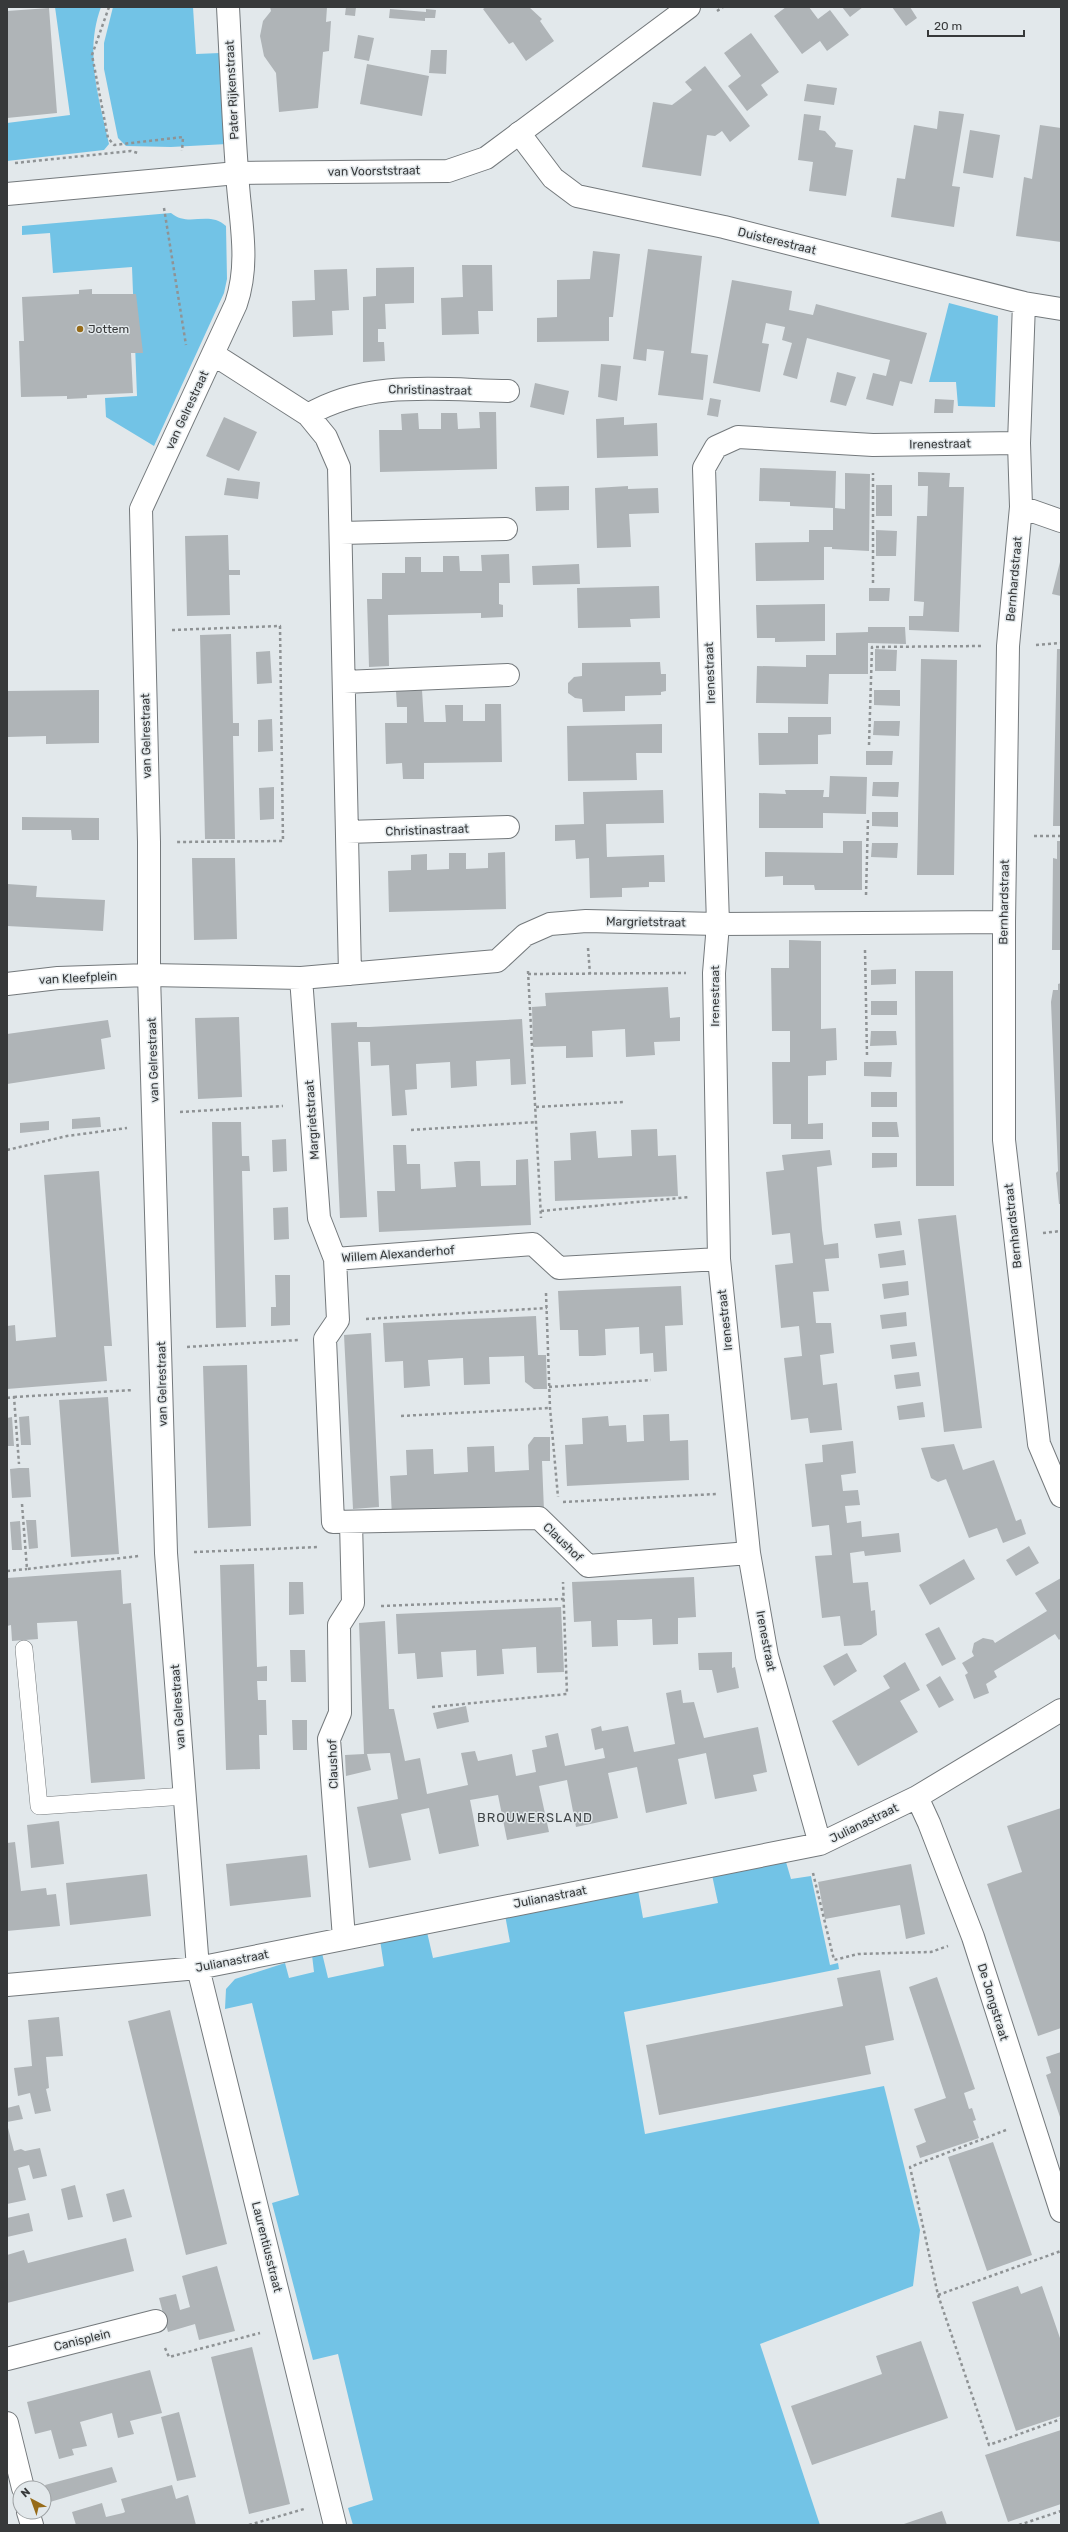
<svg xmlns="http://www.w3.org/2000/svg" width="1068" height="2532" viewBox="0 0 1068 2532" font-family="Rubik,sans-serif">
  <rect width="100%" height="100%" fill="#e2e8eb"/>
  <path fill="#72c3e6" d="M55 7H101C84 53 99 98 109 144L104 150 7 161V123L70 115Z
    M113 7H193L196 54 220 53 227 144 171 147 126 146 118 138 104 69V43Z
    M171 213C189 228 208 210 226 226L227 279 224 293 154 446 106 417 105 398 137 396 132 267 53 273 50 233 22 235V226Z
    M949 303 998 316 995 407 958 406 956 382H929Z
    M786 1862 791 1879 811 1876 830 1965 838 1963 839 1969 624 2012 645 2134 884 2086 920 2230 913 2286 760 2344 820 2525H353L348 2508 373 2500 338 2354 313 2360 272 2203 299 2195 252 2003 225 2009 226 1989 235 1979 285 1963 289 1978 314 1972 312 1955 322 1953 328 1978 384 1966 380 1940 427 1932 433 1958 510 1942 505 1915 638 1890 643 1918 718 1903 712 1875Z"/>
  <path fill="#afb4b7" d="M270 7H327L326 22 331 21 329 51 323 52 318 108 279 112 276 73 264 56 260 36 263 21 271 11Z
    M346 7H356L355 16 345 15Z
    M486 7H529L542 19 540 21 554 41 526 61 513 42 509 44 483 9Z
    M786 7H809L818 19 830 10 849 35 827 51 820 41 802 54 774 16Z
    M842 7H863L850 17Z
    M892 7H910L917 18 906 26Z
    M49 8 57 113 7 118V11Z
    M390 9 426 12V9L436 10 435 18H425V21L389 18Z
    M751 33 779 72 761 85 768 95 747 111 728 86 741 76 724 53Z
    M358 35 374 38 369 61 354 58Z
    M431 50H447L446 74 429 73Z
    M367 64 429 76 422 116 360 104Z
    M705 66 750 126 730 142 722 131 715 136 707 135 701 176 642 167 653 102 672 105 692 90 685 82Z
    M807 84 837 88 834 105 804 101Z
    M939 111 964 114 952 186 960 187 954 227 891 217 897 178 905 179 914 125 937 129Z
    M804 114 821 116 819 130 825 131 836 143 835 147 853 150 846 196 809 191 813 162 798 160Z
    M1040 125 1061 128V242L1016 236 1024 177 1032 179Z
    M970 130 1000 135 993 178 963 173Z
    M648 249 702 256 691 353 708 355 703 400 658 395 664 351 647 349 646 361 633 359Z
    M593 251 620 254 613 317H609V341L537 342V318L557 317V280L590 279Z
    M462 265H492L493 311H478L479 334 442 335 441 298 463 297Z
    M414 267V303L385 304 386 329H378V342H384L385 361 363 362V297L376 296V268Z
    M347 269 349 310 332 311 333 335 293 337 292 301 315 300 314 270Z
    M732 280 792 291 789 310 813 315 816 304 927 333 912 384 900 381 893 406 866 399 873 373 886 376 890 360 807 338 797 379 783 375 792 343 782 340 785 327 766 323 762 343 769 344 760 392 713 383Z
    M92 289V294H136L143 353H131L133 393 87 395V398L67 399V396L21 397 19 341H24L22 297 79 294V290Z
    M601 364 621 366 617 401 598 397Z
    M837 372 856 377 846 406 830 402Z
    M535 383 569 391 564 415 530 407Z
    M710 398 721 400 718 417 707 415Z
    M935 399 954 400 953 413H934Z
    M479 412H496L497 469 380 472 379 430H402L401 414 418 413 419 429H441V413H457L458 429 480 428Z
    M224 417 257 432 239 471 206 456Z
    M624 417V425L657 423 658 456 597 458 596 419Z
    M760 468 836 471 835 508 845 509V473L870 474 869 551 832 549V547H824V580L756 581 755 543 809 542V530H833V508L790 506V502L759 501Z
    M918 472 950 473 949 487H964L959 632 909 630V616H923L924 602 914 601 917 516H927L928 486H918Z
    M227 478 260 482 258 499 224 495Z
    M876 485H892V516H876Z
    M569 486V510L536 511 535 487Z
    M628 486V489L658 488 659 513 629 514 631 547 597 548 595 488Z
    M876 530 897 531 896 556H876Z
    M228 535 229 570H240V575H229L230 615 187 616 185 536Z
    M509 554 510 583H499V604L503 605V617L481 618V613L388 615 389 666 369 667 367 599H382V573H405V557H421V572H443V556H459L460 571H482L481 555Z
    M1061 558V596L1052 594Z
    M579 564 580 584 533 585 532 566Z
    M659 586 660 618 630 619 631 627 578 628 577 588Z
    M869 588H890L889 601H869Z
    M825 604V641L775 642V638H757L756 605Z
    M868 627H905L906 644 868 643V674H829L828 704 756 703 757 666 806 667V655H836V633L868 632Z
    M231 634 233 723H239V736H233L235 839H205L200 635Z
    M875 649 897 650 896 671H875Z
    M1057 649H1061V826H1053Z
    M270 651 272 683 257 684 256 652Z
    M921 659 957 660 954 875H917Z
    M660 662 661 674H666V691L661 692V695L625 696V711L583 712 582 699 575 698 568 693V683L574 677 582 676V663Z
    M99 690V743L46 744V736L7 737V691Z
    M422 690 424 722H446L445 705H463V721H485V704H501L502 762 424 763V779H403L402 763 386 764 385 723H407V707H397L396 691Z
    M874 690H900V706L874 705Z
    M788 717H831V734L818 735V764L759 765 758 733H788Z
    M272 719 273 751 258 752V720Z
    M874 721H900L899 736 873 735Z
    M662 724V753H636L637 780 568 781 567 726Z
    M866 751H893L892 765H866Z
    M830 776 867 777 866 814 823 813V828H759V793L786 794 785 790H824L823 797H829Z
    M873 782H899L898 797 872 796Z
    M274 787V819L260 820 259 788Z
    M663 790 664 823 606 824 607 857 664 855 665 882H649V887L622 888V897L590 898 589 858 576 859 575 840 555 841V825L584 824 583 792Z
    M872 812H898V827L872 826Z
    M22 817 99 818V840H72L71 830H22Z
    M843 841H862V890H815L814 885H783V876L765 877V852L843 853Z
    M1057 841H1061V950H1052L1053 858 1057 859Z
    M872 843H898L897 858 871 857Z
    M505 852 506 909 389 912 388 871 411 870V855L427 854V870L449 869V853H466V869L488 868V853Z
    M192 858H235L237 939 194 940Z
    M7 884 37 886 36 897 105 900 103 931 7 926Z
    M789 940 821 941V1029L836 1028 837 1060 826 1061V1075L808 1076V1124L823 1123V1139H791V1124H773L772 1062H790V1031H772L771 968H789Z
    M896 969V984L871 985V970Z
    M915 971H953L954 1186H916Z
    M1061 983V1204H1059L1056 1173 1058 1171 1051 1002 1053 990H1058V984Z
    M668 987 670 1018 680 1017V1041L654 1042 655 1055 626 1057 625 1029 592 1031 593 1057 566 1058V1046L533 1047 532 1007 546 1006 545 993Z
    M871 1001H897V1015H871Z
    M239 1017 242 1097 198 1099 195 1018Z
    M522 1019 526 1084 511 1085 510 1059 476 1061 477 1086 451 1088 450 1062 416 1064 417 1089 405 1090 407 1115 392 1116 389 1065 371 1066 370 1042H358L367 1217 340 1218 331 1023 357 1022V1027H369Z
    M108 1020 111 1037 101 1039 105 1069 7 1084V1034Z
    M871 1031H896L897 1045 870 1046Z
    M864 1062H892L891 1077 864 1076Z
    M871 1092H897V1107H871Z
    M100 1117 101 1127 72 1129V1119Z
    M49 1121V1130L20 1133V1123Z
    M212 1122H241L242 1156H249L250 1171H242L246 1327 216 1328Z
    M872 1122H897L899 1137H872Z
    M657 1129 658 1156 676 1155 678 1196 555 1201 554 1161 571 1160 570 1133 596 1131 598 1158 632 1156 631 1130Z
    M286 1139 287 1171 273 1172 272 1140Z
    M393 1145H406L407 1164H420L421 1189 456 1187 454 1162 467 1161H480L481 1186 516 1185V1160L528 1159 531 1225 379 1232 377 1191H395Z
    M830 1150 832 1165 817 1167 822 1230 824 1245 838 1243 839 1258 825 1259 829 1291 813 1292 816 1323H831L834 1353 820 1355 823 1385 837 1383 842 1430 810 1433 808 1418 791 1420 784 1358 802 1356 799 1326 781 1328 775 1265 793 1263 790 1233 772 1235 766 1172 784 1170 782 1155Z
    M872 1153H897V1167L872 1168Z
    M99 1171 112 1346H104L107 1381 7 1389V1326L15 1325 16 1341 56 1337 44 1175Z
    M288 1207 289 1239 274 1240 273 1208Z
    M956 1215 982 1428 944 1432 918 1219Z
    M900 1221 902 1235 876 1238 874 1224Z
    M904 1250 906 1265 880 1268 878 1254Z
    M275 1275H290V1325L271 1326V1307H276Z
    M908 1281 909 1295 884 1299 882 1284Z
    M681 1286 683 1325 665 1326 667 1371 654 1372 653 1353 640 1354 639 1327 605 1329 606 1355 594 1356H579L578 1330H560L558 1291Z
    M906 1312 907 1326 882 1329 880 1315Z
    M536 1316 538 1355H546L547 1389H534L525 1382 524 1356 489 1357 490 1384 464 1385 463 1358 428 1360 430 1386 404 1388 403 1361 385 1362 383 1323Z
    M371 1333 379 1507 353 1509 344 1335Z
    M915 1342 917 1356 892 1359 890 1345Z
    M247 1365 251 1526 208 1528 203 1366Z
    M919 1372 921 1386 896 1389 894 1375Z
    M108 1397 119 1554 71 1557 59 1400Z
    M923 1402 925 1417 899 1420 897 1406Z
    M669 1414 670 1441 688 1440 689 1480 567 1486 565 1445 583 1444 582 1418 608 1416 609 1426 626 1425 627 1442 644 1441 643 1415Z
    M29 1416 31 1445H21L19 1417Z
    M12 1417 14 1446H7V1418Z
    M534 1437H550V1461H542L544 1511 392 1517 390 1476 407 1475 406 1450 433 1449 434 1474 468 1472 467 1447 494 1446 495 1472 529 1470 528 1445Z
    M853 1441 856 1473 841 1475 843 1491 858 1490 860 1505 845 1506 847 1523 861 1521 862 1537 899 1533 901 1552 865 1556 864 1551 850 1553 853 1583 868 1582 871 1611 875 1610 877 1635 861 1645 844 1646 840 1616 822 1618 815 1556 832 1555 829 1525 812 1527 805 1464 823 1462 822 1445Z
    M954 1444 963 1470 994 1460 1016 1521 1021 1519 1026 1534 1003 1543 997 1528 969 1538 946 1479 938 1482 931 1478 921 1448Z
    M19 1468H29L31 1497 12 1498 10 1469Z
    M26 1520H36L38 1548 29 1549Z
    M20 1521 22 1550H12L10 1522Z
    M1029 1546 1039 1563 1016 1576 1006 1560Z
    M964 1559 975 1579 930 1605 919 1585Z
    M254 1564 257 1667 267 1666V1681H257L258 1700H266L267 1735H259L260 1769 226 1770 220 1565Z
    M121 1570 123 1604 131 1603 145 1779 91 1783 77 1621 37 1623 38 1639 12 1641 11 1625 7 1626V1578Z
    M694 1577 696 1617 678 1618V1644L653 1645 652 1619 635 1620H617L618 1646 592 1647 591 1621 574 1622 572 1582Z
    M1061 1578V1638L1059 1640 1055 1634 994 1671 997 1677 986 1684 989 1693 974 1699 965 1675 968 1673 962 1663 974 1656 972 1652 974 1643 983 1638 993 1640 995 1643 1047 1611 1035 1593Z
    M289 1582H303L304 1614 289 1615Z
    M561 1607 564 1672 537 1673 536 1647 520 1648 502 1649 504 1674 477 1676 476 1650 459 1651 441 1652 443 1677 417 1679 415 1653 398 1654 396 1614Z
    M385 1621 389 1709H394L405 1761 420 1758 427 1794 468 1785 461 1753 475 1751 478 1761 512 1754 516 1776 536 1772 532 1750 547 1747 545 1736 558 1733 565 1766 605 1758 603 1748 595 1750 591 1729 601 1726 602 1731 628 1726 634 1752 675 1744 666 1693 681 1690 683 1703 694 1702 704 1738 758 1727 767 1772 753 1775 757 1791 715 1799 706 1753 678 1759 687 1804 646 1813 637 1767 608 1773 618 1818 576 1827 567 1780 539 1786 549 1832 507 1840 498 1795 470 1800 479 1846 439 1854 429 1808 401 1814 411 1860 369 1868 357 1807 398 1799 390 1753 367 1754 371 1770 346 1776 345 1755 364 1754 359 1623Z
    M939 1627 956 1659 942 1666 925 1634Z
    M290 1650H305L306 1682H291Z
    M732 1652V1668L735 1667 739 1688 717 1693 712 1670H699L698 1653Z
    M847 1653 857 1671 834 1686 823 1666Z
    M905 1662 920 1690 900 1701 918 1732 858 1766 832 1721 890 1688 883 1676Z
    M940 1676 954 1700 939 1708 926 1685Z
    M466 1706 469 1722 437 1729 433 1713Z
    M292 1720H307V1750H293Z
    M1061 1808V2028L1038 2036 987 1884 1022 1872 1007 1826Z
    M59 1821 64 1864 31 1868 27 1825Z
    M15 1842 21 1891 46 1888 47 1895 56 1894 60 1926 7 1931V1843Z
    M307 1855 311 1897 230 1906 226 1864Z
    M911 1864 925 1934 906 1939 900 1905 825 1919 818 1882Z
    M147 1874 151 1916 70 1925 66 1883Z
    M880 1970 894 2040 865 2046 871 2074 659 2115 646 2045 843 2006 837 1978Z
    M937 1977 975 2089 964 2093 969 2109 972 2108 976 2120 973 2121 979 2138 920 2158 916 2146 926 2142 914 2109 946 2098 909 1987Z
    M170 2010 227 2244 186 2255 128 2021Z
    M59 2017 63 2056 46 2057 49 2088 46 2089 51 2111 35 2114 30 2093 18 2096 14 2068 32 2066 28 2020Z
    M1061 2052V2120L1046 2075 1051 2073 1046 2057Z
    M19 2105 23 2119 7 2122V2108Z
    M7 2124 14 2151 21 2149 25 2151 40 2148 47 2176 33 2179 29 2165 18 2168 26 2200 7 2204Z
    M993 2142 1032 2255 987 2271 948 2157Z
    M75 2185 83 2217 68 2220 61 2189Z
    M124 2189 132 2217 113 2222 106 2194Z
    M29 2213 33 2231 7 2237V2218Z
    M126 2238 134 2271 7 2303V2255L24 2250 28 2263Z
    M217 2266 235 2331 199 2340 195 2324 168 2332 159 2298 176 2294 180 2310 190 2307 182 2276Z
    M1018 2286 1021 2294 1042 2286 1061 2341V2416L1016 2431 972 2302Z
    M921 2341 948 2418 812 2465 791 2406 882 2374 876 2356Z
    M252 2347 290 2504 249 2514 211 2357Z
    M150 2370 162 2413 130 2421 134 2434 118 2438 112 2413 80 2422 87 2446 72 2449 74 2455 59 2459 51 2430 35 2434 27 2402Z
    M179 2412 196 2477 177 2481 161 2417Z
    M1061 2430V2504L1008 2522 985 2455Z
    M112 2467 117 2482 50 2502 45 2485Z
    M172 2485 176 2499 188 2495 196 2525H76L72 2512 102 2503 106 2517 123 2513 125 2512 121 2499Z
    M942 2511 947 2525H901Z"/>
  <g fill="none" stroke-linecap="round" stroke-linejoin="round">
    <defs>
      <path id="service" d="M24 1649 39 1806 185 1796"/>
      <path id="pedestrian" d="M7 2359 156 2321"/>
      <path id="minor" d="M228 7C231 62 233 117 237 171 239 216 251 260 236 304L141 509 149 842V975L166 1553 198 1968 335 2525
        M519 133 553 178 577 196 724 227 1024 303 1061 309
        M1024 303 1019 443 1021 507 1008 646 1004 922V1140L1039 1444 1061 1496
        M213 354 308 415 326 437 339 467 350 974
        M308 415C369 379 441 390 508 391
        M1021 507 1061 521
        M341 533 506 529
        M344 682 508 675
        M347 832 508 827
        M301 978 319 1218 335 1259 338 1320 325 1339 333 1522 539 1518 588 1566 749 1553
        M7 984 58 978 149 975 301 978 497 961 525 935 550 924 586 921 718 924 1004 922
        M335 1259 533 1244 559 1268 719 1259
        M917 1797 929 1823 973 1937 1061 2211
        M820 1844 767 1656 749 1553 719 1259 714 973 718 924 704 468 716 447 738 437 873 445 1019 443
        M344 1938 329 1739 340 1713 339 1625 353 1603 351 1522
        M7 1985 198 1968 820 1844 917 1797 1061 1710
        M7 2423 23 2488
        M28 2512 32 2525"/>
      <path id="tertiary" d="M7 194 237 173 448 171 486 158 689 7"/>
    </defs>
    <use href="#service" stroke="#74797c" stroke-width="18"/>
    <use href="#pedestrian" stroke="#74797c" stroke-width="24"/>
    <use href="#minor" stroke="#74797c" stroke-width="24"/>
    <use href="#tertiary" stroke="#74797c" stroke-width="24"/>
    <path stroke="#8f9395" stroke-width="2.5" stroke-dasharray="3 3" stroke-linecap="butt" d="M109 7 92 55 108 138 114 145 183 137 182 151
      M717 11 723 7
      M15 163 131 151 138 153
      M164 208 186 345
      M873 583V473
      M172 630 280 626 283 841 177 842
      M1036 645 1061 643
      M869 745 872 647 981 646
      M1034 836H1061
      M866 895 868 818
      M588 948 590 974
      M865 950 867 1055
      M528 971 541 1218
      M528 974 686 973
      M536 1107 624 1102
      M180 1112 283 1106
      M411 1130 537 1122
      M7 1150 67 1136 127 1128
      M541 1211 690 1197
      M1043 1233 1061 1231
      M546 1293 550 1408 558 1497
      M366 1319 547 1308
      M187 1347 298 1340
      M549 1387 651 1380
      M14 1397 133 1390
      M7 1398 14 1397 19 1464
      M401 1416 550 1408
      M563 1502 716 1494
      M22 1504 27 1569 139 1556
      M194 1552 319 1547
      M7 1571 27 1569
      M381 1606 564 1599
      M432 1707 567 1694 563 1582
      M813 1873 834 1960 858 1954 931 1952 948 1946
      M1006 2130 910 2167 938 2295 1061 2251
      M938 2295 989 2445 1061 2419
      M165 2348 169 2357 260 2333
      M249 2525 304 2509
      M1019 2525 1061 2511"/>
    <use href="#service" stroke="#fff" stroke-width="17"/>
    <use href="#pedestrian" stroke="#fff" stroke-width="22"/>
    <use href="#minor" stroke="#fff" stroke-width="22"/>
    <use href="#tertiary" stroke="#fff" stroke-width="22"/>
  </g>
  <circle fill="#976b18" stroke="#e2e8eb" stroke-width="1.5" cx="80" cy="329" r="4"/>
  <g text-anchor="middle" stroke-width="3" stroke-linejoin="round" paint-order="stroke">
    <g font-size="12" fill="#37393a" stroke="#e2e8eb">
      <text transform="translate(232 90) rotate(-93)" y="4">Pater Rijkenstraat</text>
      <text transform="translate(374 171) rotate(-1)" y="4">van Voorststraat</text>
      <text transform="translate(777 241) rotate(14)" y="4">Duisterestraat</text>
      <text transform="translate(430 390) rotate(1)" y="4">Christinastraat</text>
      <text transform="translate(187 410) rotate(-65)" y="4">van Gelrestraat</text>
      <text transform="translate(940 444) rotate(-1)" y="4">Irenestraat</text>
      <text transform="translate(1014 579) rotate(-85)" y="4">Bernhardstraat</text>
      <text transform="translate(710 673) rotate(-92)" y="4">Irenestraat</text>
      <text transform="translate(146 736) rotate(-91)" y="4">van Gelrestraat</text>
      <text transform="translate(427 830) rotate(-2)" y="4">Christinastraat</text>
      <text transform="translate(1004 902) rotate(-89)" y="4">Bernhardstraat</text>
      <text transform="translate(646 922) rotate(1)" y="4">Margrietstraat</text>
      <text transform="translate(78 978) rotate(-3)" y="4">van Kleefplein</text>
      <text transform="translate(715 996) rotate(-90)" y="4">Irenestraat</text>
      <text transform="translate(153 1060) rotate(-92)" y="4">van Gelrestraat</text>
      <text transform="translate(312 1120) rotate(-94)" y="4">Margrietstraat</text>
      <text transform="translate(1013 1226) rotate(-96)" y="4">Bernhardstraat</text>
      <text transform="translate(398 1254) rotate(-4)" y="4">Willem Alexanderhof</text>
      <text transform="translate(725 1320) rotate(-96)" y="4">Irenestraat</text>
      <text transform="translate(162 1384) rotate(-91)" y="4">van Gelrestraat</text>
      <text transform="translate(563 1542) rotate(44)" y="4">Claushof</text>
      <text transform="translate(766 1641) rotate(79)" y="4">Irenestraat</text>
      <text transform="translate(178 1707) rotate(-94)" y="4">van Gelrestraat</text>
      <text transform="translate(333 1764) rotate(-92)" y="4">Claushof</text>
      <text transform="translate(864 1823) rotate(-26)" y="4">Julianastraat</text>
      <text transform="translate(550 1897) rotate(-11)" y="4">Julianastraat</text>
      <text transform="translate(232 1961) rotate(-11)" y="4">Julianastraat</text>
      <text transform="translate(993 2002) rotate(73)" y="4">De Jongstraat</text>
      <text transform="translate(267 2247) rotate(76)" y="4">Laurentiusstraat</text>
      <text transform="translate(82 2340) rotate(-14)" y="4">Canisplein</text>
    </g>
    <g font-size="12" fill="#37393a" stroke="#e2e8eb" text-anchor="start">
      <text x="88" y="333">Jottem</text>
    </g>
    <g font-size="13" letter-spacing="1" fill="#43484a" stroke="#e2e8eb">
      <text x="535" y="1822">BROUWERSLAND</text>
    </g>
  </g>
  <rect width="1068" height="2532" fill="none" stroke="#37393a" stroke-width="16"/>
  <g transform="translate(32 2500) rotate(319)"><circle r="19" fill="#e2e8eb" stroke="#9ea2a4"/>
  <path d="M0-3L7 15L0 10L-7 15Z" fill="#976b18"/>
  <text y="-6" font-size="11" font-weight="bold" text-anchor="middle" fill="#37393a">N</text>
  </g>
  <path d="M928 30v6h96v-6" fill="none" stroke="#37393a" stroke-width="2"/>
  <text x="934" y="30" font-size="12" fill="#37393a" stroke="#e2e8eb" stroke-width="3" paint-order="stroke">20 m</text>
</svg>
